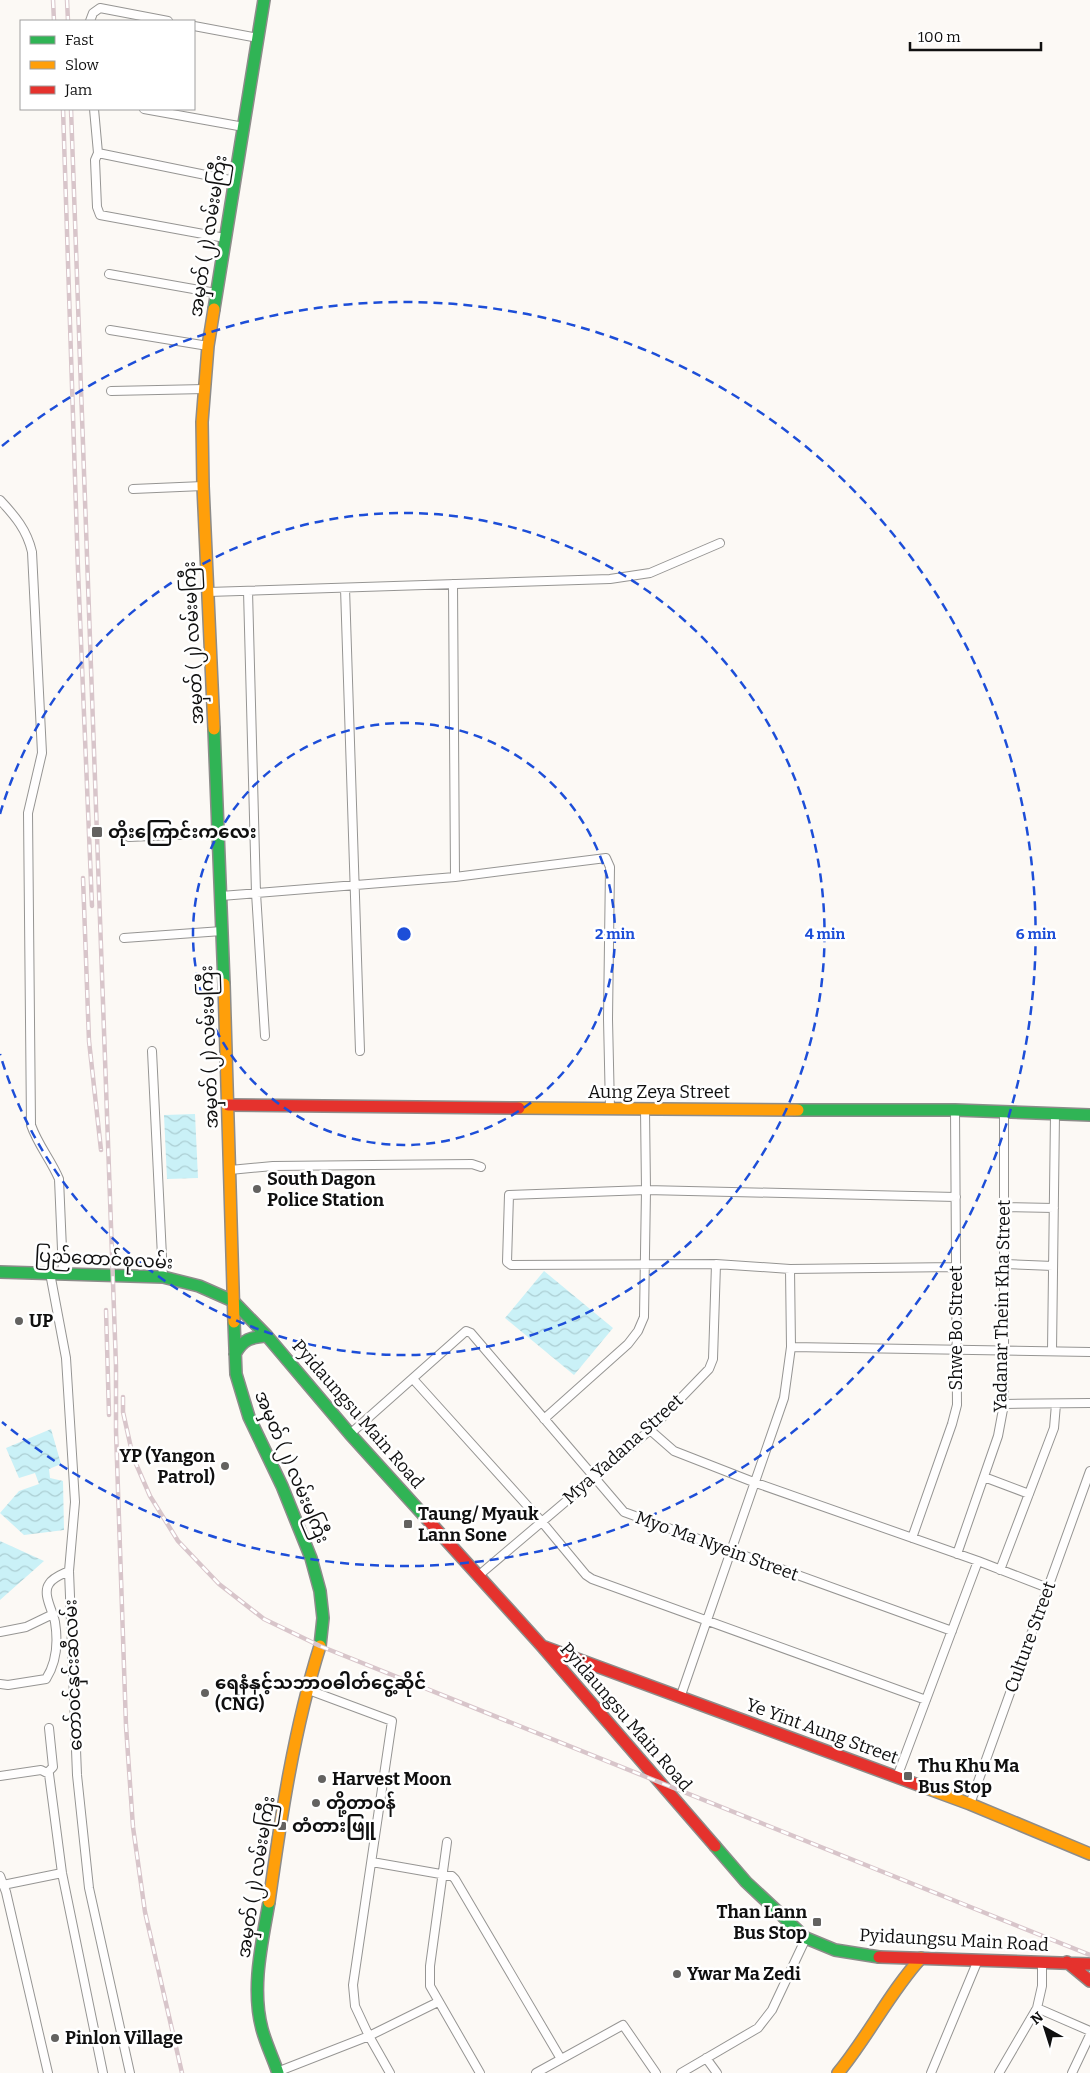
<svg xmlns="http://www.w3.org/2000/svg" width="1090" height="2073" viewBox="0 0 1090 2073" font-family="Bitter,'Noto Sans Myanmar',serif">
  <defs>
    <pattern id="water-waves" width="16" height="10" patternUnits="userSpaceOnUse" patternTransform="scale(1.25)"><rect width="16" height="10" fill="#caf1f7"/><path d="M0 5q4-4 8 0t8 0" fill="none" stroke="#acced3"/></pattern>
  </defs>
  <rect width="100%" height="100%" fill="#fcf9f5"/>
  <path fill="url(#water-waves)" d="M195 1114 198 1178 167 1179 164 1115Z
    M544 1271 613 1328 574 1375 505 1318Z
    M51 1429 61 1464 49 1469 50 1478 63 1481 64 1530 24 1535 0 1513 19 1491 39 1484 35 1473 19 1478 6 1448Z
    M0 1541 44 1561 0 1600Z"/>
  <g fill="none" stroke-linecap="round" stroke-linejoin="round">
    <defs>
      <path id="street" d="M90 21 93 13 100 8 168 21
        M194 26 258 38
        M94 109 98 153 95 160 97 207 100 215 225 238
        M144 109 244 127
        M98 153 235 181
        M109 274 216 293
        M110 330 208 346
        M111 391 205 389
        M133 489 203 486
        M0 500C15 516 27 530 32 552L42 753 28 813 31 1125C38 1145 51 1160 59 1179L63 1273
        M453 584 455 877
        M345 588 360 1051
        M248 591 256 893 265 1036
        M208 592 610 579 650 573 720 543
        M129 837 219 833
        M221 896 455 877 606 858 610 867 608 1019 610 1109
        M124 938 222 931
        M152 1051 163 1277
        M230 1170 273 1166 472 1164 481 1167
        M956 1197 646 1190 509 1195 507 1262 511 1265 716 1264 790 1269 956 1267
        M1004 1207 1054 1208
        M1004 1264 1053 1266
        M50 1273 66 1358 75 1502 69 1571 77 1775 89 1888 130 2073
        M791 1347 1090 1352
        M1052 1351 1055 1114
        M413 1379 542 1522 586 1575 592 1579 926 1700
        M1004 1404 1090 1403
        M544 1419 628 1344 638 1331 644 1317 646 1190 645 1110
        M650 1430 674 1451 756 1483 978 1561 1048 1588
        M350 1434 466 1331 471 1333 624 1512 952 1631
        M984 1477 1029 1494
        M912 1538 952 1424 957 1405 955 1110
        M957 1554 998 1436 1004 1404V1111
        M1000 1570 1054 1428 1056 1404
        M478 1576 650 1430 709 1369 713 1359 716 1264
        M0 1632 26 1627 53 1614
        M0 1684 8 1685 46 1679C57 1662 58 1641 55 1622 53 1611 42 1594 49 1584 53 1577 63 1574 69 1571
        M306 1689 392 1721 353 1985 355 2006 369 2036 390 2073
        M680 1698 784 1398 791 1347 790 1269
        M48 1772 53 1767 49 1728
        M0 1776 41 1770 49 1774 62 1873 103 2073
        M897 1777 978 1561
        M970 1804 1090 1471
        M447 1842 430 1966V1986L480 2073
        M372 1862 452 1876 455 1879 561 2059
        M0 1876 6 1892 48 2073
        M3 1885 62 1873
        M1037 2008 1090 2031
        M706 2058 717 2073
        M277 2072 369 2036 438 2002
        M536 2073 623 2025 656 2073
        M681 2073 758 2028 772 2010 806 1938
        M931 2073 978 1960
        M999 2073 1037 2008 1042 1986V1962
        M1072 2073 1090 2035"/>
      <path id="fast" d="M214 309 264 0
        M214 729 224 984
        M798 1110H955L1090 1115
        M0 1272 163 1277 199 1286 233 1301
        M233 1301 267 1336 350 1434 427 1519
        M234 1322 236 1374 249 1417 282 1486 311 1558 320 1591 323 1618 320 1646
        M235 1354C243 1339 251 1337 267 1336
        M715 1846 746 1882 806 1938 835 1950 879 1957
        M269 1902C262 1943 251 1988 262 2029 266 2044 273 2058 278 2073"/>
      <path id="slow" d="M214 309 208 346 202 422 203 486 214 729
        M224 984 234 1322
        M519 1108 798 1110
        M921 1786 970 1804 1090 1854
        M269 1902C281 1816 294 1729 320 1646
        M838 2073C868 2037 889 1993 921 1958"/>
      <path id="jam" d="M228 1105 519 1108
        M427 1519 541 1645 715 1846
        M542 1646 921 1786
        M879 1957 1090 1964
        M1067 1962 1090 1981"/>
    </defs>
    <use href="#street" stroke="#969593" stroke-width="10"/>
    <use href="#fast" stroke="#8d8c8a" stroke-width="14"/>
    <use href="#slow" stroke="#8d8c8a" stroke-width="14"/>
    <use href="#jam" stroke="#8d8c8a" stroke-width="14"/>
    <use href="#street" stroke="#fffefe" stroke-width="8"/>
    <use href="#fast" stroke="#30b455" stroke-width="11"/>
    <use href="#slow" stroke="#ff9f0a" stroke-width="11"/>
    <use href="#jam" stroke="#e5322d" stroke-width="11"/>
    <defs>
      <path id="rail" d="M53 0 54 21
        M67 0 68 21
        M63 109 78 570 92 906
        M71 109 116 1366V1431L126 1726 133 1827 145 1912 182 2073
        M83 878 89 1041 101 1150
        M106 1310 109 1415
        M123 1397V1412L133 1457 150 1496 178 1541 219 1584 264 1619 320 1646 1090 1955"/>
    </defs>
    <use href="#rail" stroke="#d8c5ca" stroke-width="4.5"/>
    <use href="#rail" stroke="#fff" stroke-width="2.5" stroke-dasharray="8" stroke-linecap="butt"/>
  </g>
  <g fill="none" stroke="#1d4ed8" stroke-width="2.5" stroke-dasharray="9 6">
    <circle cx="404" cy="934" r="211"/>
    <path d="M0 814A421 421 0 1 1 0 1054"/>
    <path d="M2 446A632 632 0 1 1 2 1422"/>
  </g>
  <g fill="#636260" stroke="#fff" stroke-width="2">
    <rect x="91" y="826" width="12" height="12" rx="2.5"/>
    <circle cx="257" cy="1189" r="5"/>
    <circle cx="19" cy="1321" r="5"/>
    <circle cx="225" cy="1466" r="5"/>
    <rect x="403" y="1519" width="10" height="10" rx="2.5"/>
    <circle cx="205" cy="1693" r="5"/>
    <rect x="903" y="1771" width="10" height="10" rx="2.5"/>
    <circle cx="322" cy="1779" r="5"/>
    <circle cx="316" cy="1803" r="5"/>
    <rect x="277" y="1821" width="10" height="10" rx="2.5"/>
    <rect x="812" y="1917" width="10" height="10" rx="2.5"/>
    <circle cx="677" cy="1974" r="5"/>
    <circle cx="55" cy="2038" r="5"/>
  </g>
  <g text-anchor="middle" stroke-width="5" stroke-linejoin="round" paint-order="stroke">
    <g font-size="18" fill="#101010" stroke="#fff">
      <text transform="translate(208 236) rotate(-81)" y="6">အမှတ် (၂) လမ်းမကြီး</text>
      <text transform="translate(193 643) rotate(-93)" y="6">အမှတ် (၂) လမ်းမကြီး</text>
      <text transform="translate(209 1047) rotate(-92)" y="6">အမှတ် (၂) လမ်းမကြီး</text>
      <text x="659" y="1098">Aung Zeya Street</text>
      <text transform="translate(104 1259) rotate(3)" y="6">ပြည်ထောင်စုလမ်း</text>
      <text transform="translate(1002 1306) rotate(-89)" y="6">Yadanar Thein Kha Street</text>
      <text transform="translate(956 1328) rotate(-90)" y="6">Shwe Bo Street</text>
      <text transform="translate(358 1414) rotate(49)" y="6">Pyidaungsu Main Road</text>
      <text transform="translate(623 1449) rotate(-42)" y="6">Mya Yadana Street</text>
      <text transform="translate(292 1467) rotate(67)" y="6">အမှတ် (၂) လမ်းမကြီး</text>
      <text transform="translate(717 1546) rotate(20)" y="6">Myo Ma Nyein Street</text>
      <text transform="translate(1030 1637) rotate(-70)" y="6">Culture Street</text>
      <text transform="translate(73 1675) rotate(-92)" y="6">တော်ဝင်နှင်းဆီလမ်း</text>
      <text transform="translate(626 1717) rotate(49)" y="6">Pyidaungsu Main Road</text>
      <text transform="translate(822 1731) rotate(20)" y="6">Ye Yint Aung Street</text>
      <text transform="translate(256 1877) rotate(-81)" y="6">အမှတ် (၂) လမ်းမကြီး</text>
      <text transform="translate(954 1940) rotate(3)" y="6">Pyidaungsu Main Road</text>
    </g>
    <g font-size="18" font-weight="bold" fill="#101010" stroke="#fff" text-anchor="start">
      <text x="108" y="838">တိုးကြောင်းကလေး</text>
      <text x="267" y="1185">South Dagon<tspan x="267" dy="21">Police Station</tspan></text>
      <text x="29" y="1327">UP</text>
      <text x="215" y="1462" text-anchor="end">YP (Yangon<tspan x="215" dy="21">Patrol)</tspan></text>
      <text x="418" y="1520">Taung/ Myauk<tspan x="418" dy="21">Lann Sone</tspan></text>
      <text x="215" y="1689">ရေနံနှင့်သဘာဝဓါတ်ငွေ့ဆိုင်<tspan x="215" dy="21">(CNG)</tspan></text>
      <text x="918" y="1772">Thu Khu Ma<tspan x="918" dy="21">Bus Stop</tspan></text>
      <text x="332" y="1785">Harvest Moon</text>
      <text x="326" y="1809">တို့တာဝန်</text>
      <text x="292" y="1832">တံတားဖြူ</text>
      <text x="807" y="1918" text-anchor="end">Than Lann<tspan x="807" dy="21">Bus Stop</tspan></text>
      <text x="687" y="1980">Ywar Ma Zedi</text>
      <text x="65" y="2044">Pinlon Village</text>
    </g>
  </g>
  <circle cx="404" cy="934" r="8" fill="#1d4ed8" stroke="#fff" stroke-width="2.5"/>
  <g font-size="15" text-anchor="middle" font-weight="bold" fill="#1d4ed8" stroke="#fff" stroke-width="5" stroke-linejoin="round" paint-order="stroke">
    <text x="615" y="939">2 min</text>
    <text x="825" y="939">4 min</text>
    <text x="1036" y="939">6 min</text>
  </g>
  <rect x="20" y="20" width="175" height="90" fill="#ffffff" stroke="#9f9f9f"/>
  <rect x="30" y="36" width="25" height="8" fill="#30b455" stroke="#9f9f9f"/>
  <text x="65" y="45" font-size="15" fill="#101010">Fast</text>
  <rect x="30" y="61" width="25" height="8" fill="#ff9f0a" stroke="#9f9f9f"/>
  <text x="65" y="70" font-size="15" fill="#101010">Slow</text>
  <rect x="30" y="86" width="25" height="8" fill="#e5322d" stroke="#9f9f9f"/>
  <text x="65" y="95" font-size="15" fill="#101010">Jam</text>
  <g transform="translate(1045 2028) rotate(321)" stroke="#ffffff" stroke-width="4" paint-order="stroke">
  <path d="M0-4L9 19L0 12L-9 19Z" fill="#101010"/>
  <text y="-8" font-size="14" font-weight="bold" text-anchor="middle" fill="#101010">N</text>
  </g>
  <path d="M910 42v8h131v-8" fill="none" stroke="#101010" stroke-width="2.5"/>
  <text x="918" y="42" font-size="15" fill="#101010" stroke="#ffffff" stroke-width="4" paint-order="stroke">100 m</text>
</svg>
